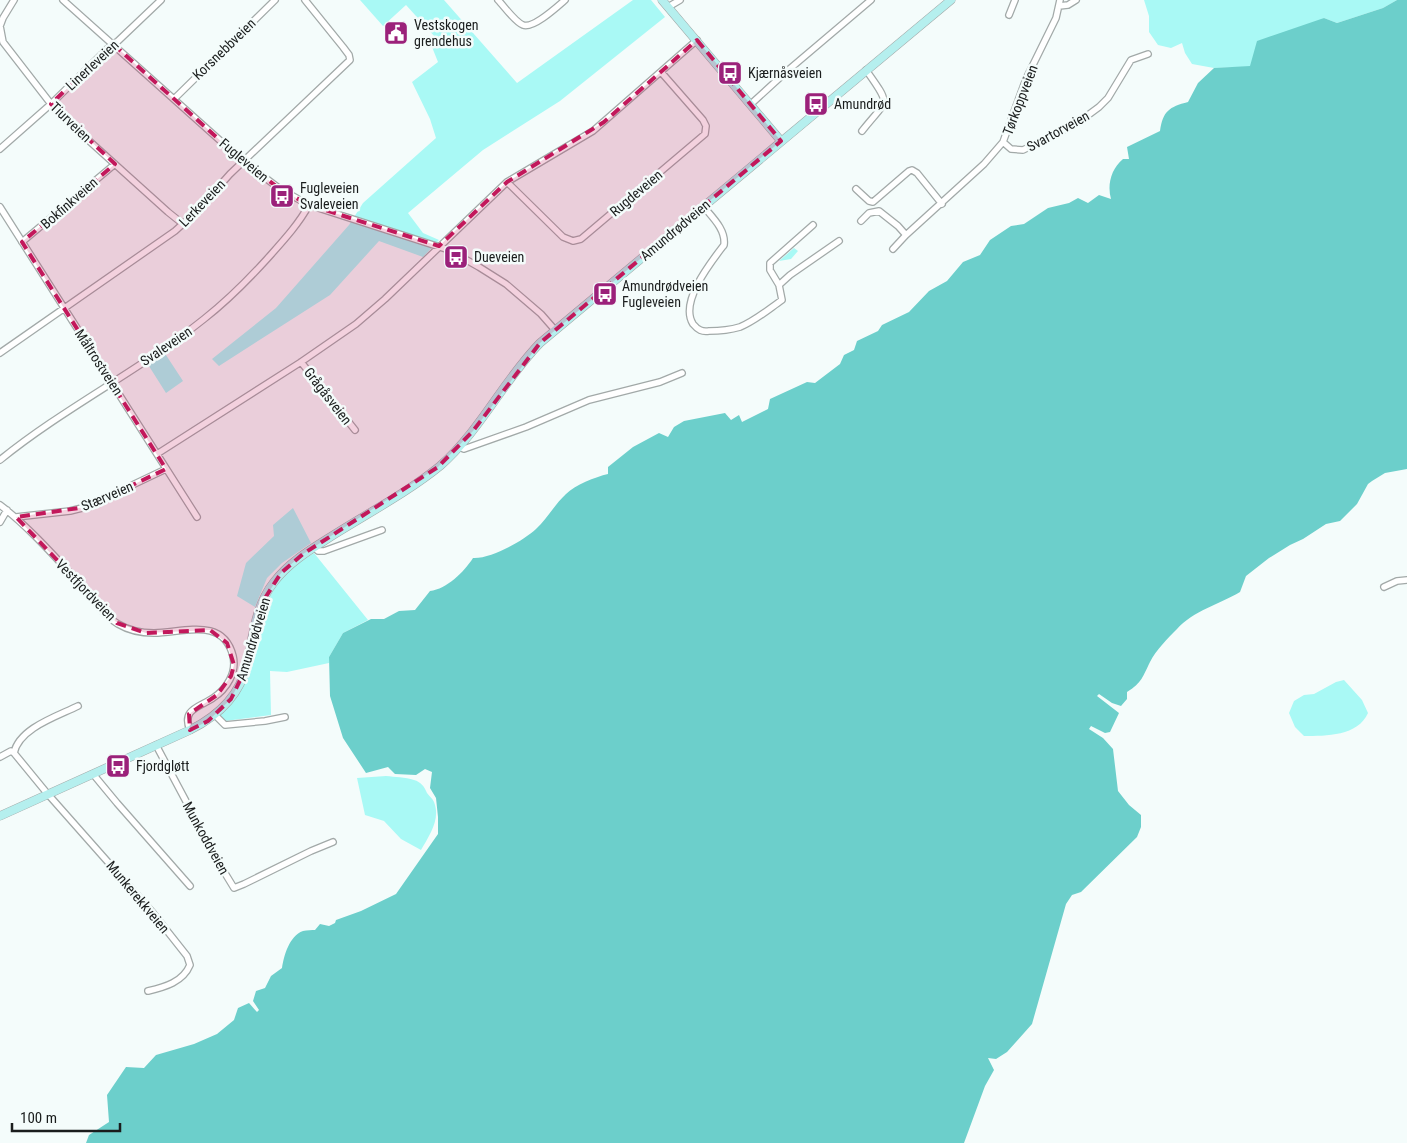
<svg xmlns="http://www.w3.org/2000/svg" width="1407" height="1143" viewBox="0 0 1407 1143" font-family="'Roboto Condensed',sans-serif">
  <rect width="100%" height="100%" fill="#f4fcfb"/>
  <path fill="#a9f9f5" d="M360 0H444L517 83 633 0H651L665 17 560 101 483 150 408 213 423 233 439 240 423 257 379 241 330 295 219 366 212 359 276 308 349 225 363 203 436 138 430 119 412 82 438 62 430 42 435 37 406 5 383 26Z
    M1144 0H1397L1383 8 1337 23 1324 18 1250 67 1214 68 1192 64 1185 53 1182 43 1171 48 1158 45 1149 32V16Z
    M794 248 798 251 791 259 779 261Z
    M164 352 183 381 166 393 147 363Z
    M293 508 311 543 282 563 267 578 255 607 237 596 246 563 274 536 273 525Z
    M314 553 368 620 343 633 329 657V663L287 672 270 671 271 715 225 721 219 716C240 698 249 678 254 650 256 644 255 637 257 631 261 612 276 580 291 568 298 562 307 558 314 553Z
    M1344 680 1362 700 1368 713C1358 736 1326 736 1304 736L1295 727 1289 713 1294 701 1304 695 1314 694 1336 682Z
    M386 776C395 777 405 777 414 780 421 782 424 786 427 793 429 796 433 799 434 802 441 819 429 836 421 850L401 839 384 821 365 815 357 778Z"/>
  <path fill="#6ccfcb" d="M1397 0H1407V469L1385 473 1372 481 1368 484 1357 504 1340 521 1326 524 1303 539 1290 545 1269 558 1246 576 1240 592C1220 604 1193 611 1177 629 1168 638 1156 650 1150 662 1143 676 1142 683 1127 692V699L1121 706 1112 703 1099 694 1097 696 1119 713 1110 732 1105 733 1091 726 1089 729 1103 738 1113 749 1118 791 1129 805 1141 815V827L1137 837 1081 892 1072 895 1066 904 1032 1024 1007 1052 996 1059 988 1058 994 1070 985 1086 964 1143H86L89 1135 109 1122 107 1095 126 1067 144 1068 156 1055 194 1044 217 1034 234 1020 238 1008 249 1003 257 1012 259 1010 253 1001 256 991 265 988 271 976 282 968C284 956 289 936 303 931 307 930 312 930 315 930L320 924 329 926 335 923 336 920 361 911 396 894 438 834V817L436 798 430 788 432 772 425 769 416 775 395 774 388 767 366 773 343 738 330 696 329 657 343 633 371 619H384L399 611 415 610 430 591C447 589 464 572 473 558 491 559 523 541 536 529 547 519 555 504 566 494 575 485 595 477 608 474V467L633 447 659 433 668 437 674 427 684 421 725 413 731 420 739 415 742 422 768 409 770 399 807 382 815 383 840 364 844 355 854 350 857 341 878 331 882 325 909 312 929 291 947 281 963 262 980 255 990 240 1011 226 1024 224 1048 208 1069 203 1078 198 1088 203 1099 195 1111 199C1107 185 1111 169 1123 159H1129L1127 147 1160 131C1163 111 1169 107 1188 102L1198 83 1214 68 1250 66 1257 41 1324 18 1337 23 1383 8Z"/>
  <g fill="none" stroke-linecap="round" stroke-linejoin="round">
    <defs>
      <path id="minor" d="M14 0 3 18 0 26 3 42 51 104 66 120 168 212 183 224
        M63 0 243 161 280 189 309 205 449 250 479 267 506 284 541 314 555 330
        M498 0C504 6 515 22 523 25 533 29 557 7 565 0
        M1059 6 1068 5 1076 0
        M668 7 680 0
        M1009 15 1015 0
        M174 99 275 0
        M751 104 786 72 871 0
        M862 131C888 98 892 107 866 70
        M1003 142 1011 149 1023 150 1076 124 1099 107 1108 98 1131 60 1148 54
        M0 149 51 104 107 49 118 41 161 0
        M507 182 563 237 573 241 581 239 705 134 706 126 703 120 661 72
        M856 189 869 201 873 202 909 171 912 170 917 173 942 204
        M703 206C713 218 726 230 724 245 711 262 679 302 693 324 698 330 702 332 709 331 720 331 730 330 740 327 755 321 769 309 782 300L779 285 770 270V263L813 225
        M0 207 197 517
        M861 221 869 213 879 211 898 226 906 235
        M22 242 115 164
        M893 249 906 235 984 164 1003 142 1026 79 1056 18 1060 0
        M779 285 790 275 839 241
        M0 353 175 231 197 211 230 174 350 60 349 55 343 47 305 0
        M301 362 355 430
        M459 447 464 449 526 427 589 400 660 382 682 373
        M157 454 301 362 356 324 385 299 507 182 593 131 697 40
        M0 460C64 408 139 371 204 319 227 301 247 281 267 259 283 241 298 225 309 205
        M0 505C28 526 57 559 81 585 93 598 102 615 118 624 128 630 142 633 154 633 182 633 223 616 233 656 237 672 227 689 213 698 200 707 181 709 190 730
        M16 517 70 511 86 507 166 469
        M0 522 7 510
        M314 547 318 551H324L382 530
        M1384 587 1397 581 1407 580
        M215 715 225 725 265 721 285 717
        M156 745 220 865 234 888 244 884 311 851 333 842
        M14 753C19 728 58 716 78 706
        M0 757 11 751 14 753 46 792 153 913 187 956 190 965C183 982 165 987 148 991
        M93 774 117 803 190 886"/>
      <path id="secondary" d="M662 0 781 141
        M0 816 190 730C218 716 240 696 247 664 253 636 255 606 274 582 290 561 313 548 335 534 370 512 408 492 440 466 480 431 503 381 540 343L951 0"/>
    </defs>
    <use href="#minor" stroke="#a2a9a8" stroke-width="8"/>
    <use href="#secondary" stroke="#a2a9a8" stroke-width="9"/>
    <use href="#minor" stroke="#fff" stroke-width="5.5"/>
    <use href="#secondary" stroke="#b5efee" stroke-width="8"/>
  </g>
  <path fill="#c2185b" fill-opacity="0.2" stroke="#c2185b" stroke-width="4" stroke-dasharray="10 6" stroke-linejoin="round" d="M697 40 781 141 540 343 473 431 438 467 303 554 281 573 260 606 247 666 231 699 208 721 190 730 189 714 217 695 231 676 234 665 227 643 210 630 146 633 117 623 16 517 86 507 166 469 22 242 115 164 51 104 113 44 243 161 280 189 309 205 439 246 507 182 604 122Z"/>
  <defs>
    <symbol id="civic-square" viewBox="-11 -11 22 22"><rect x="-9" y="-9" width="18" height="18" rx="4" fill="#9b217a" stroke="#f4fcfb"/><path d="M-.6-6.5H3V-4.5H.6V-3L4-1V1h2V6H-6V1h2V-1L-.6-3ZM-1.2 2.5V6h2.4V2.5Z" fill="#fff"/></symbol>
    <symbol id="bus-square" viewBox="-11 -11 22 22"><rect x="-9" y="-9" width="18" height="18" rx="4" fill="#9b217a" stroke="#f4fcfb"/><path d="M-5-6H5V4H4V6H2V4H-2V6H-4V4H-5ZM-3.5-4V0h7V-4ZM-3.5 1.2v1.5H-2V1.2ZM2 1.2v1.5H3.5V1.2Z" fill="#fff"/></symbol>
  </defs>
  <g fill-rule="evenodd">
    <use href="#civic-square" x="382" y="19" width="28" height="28"/>
    <use href="#bus-square" x="716" y="59" width="28" height="28"/>
    <use href="#bus-square" x="802" y="90" width="28" height="28"/>
    <use href="#bus-square" x="268" y="182" width="28" height="28"/>
    <use href="#bus-square" x="442" y="243" width="28" height="28"/>
    <use href="#bus-square" x="591" y="280" width="28" height="28"/>
    <use href="#bus-square" x="104" y="752" width="28" height="28"/>
  </g>
  <g text-anchor="middle" stroke-width="5" stroke-linejoin="round" paint-order="stroke">
    <g font-size="14" fill="#1a1d1d" stroke="#f4fcfb" text-anchor="start">
      <text x="414" y="30">Vestskogen<tspan x="414" dy="16">grendehus</tspan></text>
      <text x="748" y="78">Kjærnåsveien</text>
      <text x="834" y="109">Amundrød</text>
      <text x="300" y="193">Fugleveien<tspan x="300" dy="16">Svaleveien</tspan></text>
      <text x="474" y="262">Dueveien</text>
      <text x="622" y="291">Amundrødveien<tspan x="622" dy="16">Fugleveien</tspan></text>
      <text x="136" y="771">Fjordgløtt</text>
    </g>
    <g font-size="14" fill="#1a1d1d" stroke="#f4fcfb">
      <text transform="translate(224 49) rotate(-44)" y="5">Korsnebbveien</text>
      <text transform="translate(92 65) rotate(-43)" y="5">Linerleveien</text>
      <text transform="translate(1020 100) rotate(-69)" y="5">Tørkoppveien</text>
      <text transform="translate(71 122) rotate(44)" y="5">Tiurveien</text>
      <text transform="translate(1058 131) rotate(-29)" y="5">Svartorveien</text>
      <text transform="translate(244 160) rotate(40)" y="5">Fugleveien</text>
      <text transform="translate(636 193) rotate(-40)" y="5">Rugdeveien</text>
      <text transform="translate(69 203) rotate(-41)" y="5">Bokfinkveien</text>
      <text transform="translate(202 203) rotate(-46)" y="5">Lerkeveien</text>
      <text transform="translate(675 230) rotate(-40)" y="5">Amundrødveien</text>
      <text transform="translate(166 346) rotate(-34)" y="5">Svaleveien</text>
      <text transform="translate(99 362) rotate(57)" y="5">Måltrostveien</text>
      <text transform="translate(328 396) rotate(52)" y="5">Grågåsveien</text>
      <text transform="translate(107 496) rotate(-23)" y="5">Stærveien</text>
      <text transform="translate(86 590) rotate(46)" y="5">Vestfjordveien</text>
      <text transform="translate(253 639) rotate(-73)" y="5">Amundrødveien</text>
      <text transform="translate(206 838) rotate(61)" y="5">Munkoddveien</text>
      <text transform="translate(138 897) rotate(50)" y="5">Munkerekkveien</text>
    </g>
  </g>
  <path d="M12 1123v8h108v-8" fill="none" stroke="#1a1d1d" stroke-width="2.5"/>
  <text x="20" y="1123" font-size="15" fill="#1a1d1d" stroke="#f4fcfb" stroke-width="4" paint-order="stroke">100 m</text>
</svg>
